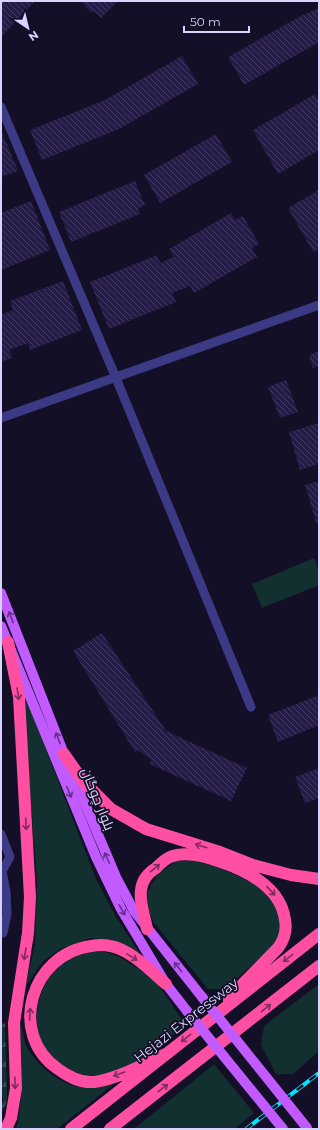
<svg xmlns="http://www.w3.org/2000/svg" width="320" height="1130" viewBox="0 0 320 1130" font-family="Montserrat,Cairo,sans-serif">
  <defs>
    <pattern id="forest-firs" width="22" height="20" patternUnits="userSpaceOnUse"><rect width="22" height="20" fill="#12302f"/><path d="M5 1l3.5 6h-7zM16 11l3.5 6h-7z" fill="#344d4e"/></pattern>
    <pattern id="building-back-hatch" width="6" height="6" patternUnits="userSpaceOnUse"><rect width="6" height="6" fill="#241b47"/><path d="M-1 5l2 2M0 0l6 6M5-1l2 2" fill="none" stroke="#433b63"/></pattern>
  </defs>
  <rect width="100%" height="100%" fill="#130f26"/>
  <path fill="#12302f" d="M314 558 319 571V585L262 608 252 584Z
    M27 700 96 879 116 917 139 952H137L112 940 91 938 62 948 43 961 29 982 26 984 35 944 37 881 27 751 26 702Z
    M194 860 219 868 256 884 274 899 283 918 281 936 274 946 225 989H208L154 923 147 907 148 891 158 874 177 861Z
    M98 950 116 955 144 972 159 985 184 1023 180 1028C163 1043 147 1058 127 1068 123 1070 119 1072 116 1073 112 1074 107 1074 104 1075 81 1077 68 1072 52 1056 49 1054 45 1051 43 1048 38 1039 36 1022 37 1012 43 974 61 958 98 950Z
    M319 984V1051L293 1074H276L261 1045 264 1026Z
    M20 1019C22 1028 23 1039 27 1047 37 1065 59 1085 81 1087 92 1089 103 1086 115 1083L57 1129H16C25 1093 21 1056 20 1019Z
    M214 1064 254 1113 234 1129H134Z"/>
  <path fill="url(#forest-firs)" d="M5 1023 7 1101 1 1115V1106L3 1100 1 1093V1025Z"/>
  <path fill="url(#building-back-hatch)" d="M1 1H35L1 37Z
    M80 1H118L101 18 94 11 92 13Z
    M319 8V42L244 85 228 57 299 17Z
    M182 56 198 84 119 129 42 160 30 130 105 100Z
    M315 94 319 101V150L278 174 253 130Z
    M1 130 18 171 1 177Z
    M216 134 232 162 160 203 144 175Z
    M135 181 145 205 138 209 140 214 71 242 59 212Z
    M319 190V249L313 252 288 208Z
    M31 201 50 250 1 270V213Z
    M231 213 235 220 243 216 259 244 252 248 257 257 194 293 190 286 172 293 176 302 109 329 90 282 157 255 160 263 174 257 169 249Z
    M63 281 82 330 30 350 28 343 9 350 12 358 1 362V315L13 310 10 301Z
    M319 351V366L313 368 309 355Z
    M286 380 298 412 280 418 268 387Z
    M319 423V464L300 470 289 432Z
    M319 481V524L317 525 305 485Z
    M102 633 166 731 247 768 231 801 150 764 151 760 138 750 135 752 73 651Z
    M319 695V725L278 742 268 715Z
    M319 768V798L305 803 295 777Z"/>
  <g fill="none" stroke-linecap="round" stroke-linejoin="round">
    <path stroke="#3d3a85" stroke-width="9" d="M1 107 116 378 251 707
      M1 418 319 305
      M1 834 10 857 2 871 6 892 7 914 3 933"/>
    <path stroke="#c25bff" stroke-width="10" d="M1 593 64 754 116 877 134 911 202 997
      M1 626 96 857 121 909 166 984 187 1011"/>
    <path stroke="#ff4fa3" stroke-width="12" d="M64 754 83 781 111 809 146 829 220 852 253 865 291 875 319 879
      M147 929C145 917 139 902 141 890 142 881 148 873 156 868 160 864 165 859 170 857 185 851 203 856 218 861 246 870 281 887 285 920 287 930 284 940 278 948L229 998V1005
      M166 984C152 972 138 957 120 949 111 945 101 944 91 946 31 954 7 1034 58 1069 69 1077 80 1083 94 1082 118 1079 146 1063 168 1053
      M6 1129 11 1118 16 1088 14 1023 28 933 30 897 19 697 8 642
      M71 1129 319 934
      M110 1129 319 966"/>
    <defs>
      <path id="rail" d="M246 1129 319 1073"/>
    </defs>
    <use href="#rail" stroke="#00e5ff" stroke-width="4"/>
    <use href="#rail" stroke="#130f26" stroke-width="2.5" stroke-dasharray="8" stroke-linecap="butt"/>
    <path stroke="#c25bff" stroke-width="10" d="M202 997 307 1128
      M187 1011 283 1129"/>
  </g>
  <defs><path id="oneway-shaft" d="M-6 0H5M1.5-3L5.5 0L1.5 3" fill="none" stroke-width="1.6" stroke-linecap="round" stroke-linejoin="round"/></defs>
  <g stroke="#623188">
    <use href="#oneway-shaft" transform="translate(11 617) rotate(-111)"/>
    <use href="#oneway-shaft" transform="translate(58 738) rotate(-111)"/>
    <use href="#oneway-shaft" transform="translate(69 792) rotate(68)"/>
    <use href="#oneway-shaft" transform="translate(107 858) rotate(-114)"/>
    <use href="#oneway-shaft" transform="translate(122 910) rotate(61)"/>
    <use href="#oneway-shaft" transform="translate(178 967) rotate(-129)"/>
  </g>
  <g stroke="#7d2c5e">
    <use href="#oneway-shaft" transform="translate(18 694) rotate(81)"/>
    <use href="#oneway-shaft" transform="translate(26 824) rotate(87)"/>
    <use href="#oneway-shaft" transform="translate(201 846) rotate(-162)"/>
    <use href="#oneway-shaft" transform="translate(155 868) rotate(-39)"/>
    <use href="#oneway-shaft" transform="translate(271 891) rotate(47)"/>
    <use href="#oneway-shaft" transform="translate(25 954) rotate(99)"/>
    <use href="#oneway-shaft" transform="translate(132 957) rotate(32)"/>
    <use href="#oneway-shaft" transform="translate(288 958) rotate(142)"/>
    <use href="#oneway-shaft" transform="translate(266 1008) rotate(-38)"/>
    <use href="#oneway-shaft" transform="translate(30 1014) rotate(-87)"/>
    <use href="#oneway-shaft" transform="translate(186 1038) rotate(142)"/>
    <use href="#oneway-shaft" transform="translate(119 1074) rotate(160)"/>
    <use href="#oneway-shaft" transform="translate(15 1083) rotate(89)"/>
    <use href="#oneway-shaft" transform="translate(163 1088) rotate(-38)"/>
  </g>
  <g text-anchor="middle" stroke-width="3.5" stroke-linejoin="round" paint-order="stroke">
    <g font-size="14" fill="#d9d4ff" stroke="#130f26">
      <text transform="translate(98 799) rotate(68)" y="5">بلوار چوگان</text>
      <text transform="translate(186 1020) rotate(-38)" y="5">Hejazi Expressway</text>
    </g>
  </g>
  <rect width="320" height="1130" fill="none" stroke="#d9d4ff" stroke-width="4"/>
  <g transform="translate(28 28) rotate(145)" stroke="#130f26" stroke-width="3" paint-order="stroke">
  <path d="M0-3L7 15L0 10L-7 15Z" fill="#d9d4ff"/>
  <text y="-6" font-size="11" font-weight="bold" text-anchor="middle" fill="#d9d4ff">N</text>
  </g>
  <path d="M184 26v6h65v-6" fill="none" stroke="#d9d4ff" stroke-width="2"/>
  <text x="190" y="26" font-size="12" fill="#d9d4ff" stroke="#130f26" stroke-width="3" paint-order="stroke">50 m</text>
</svg>
